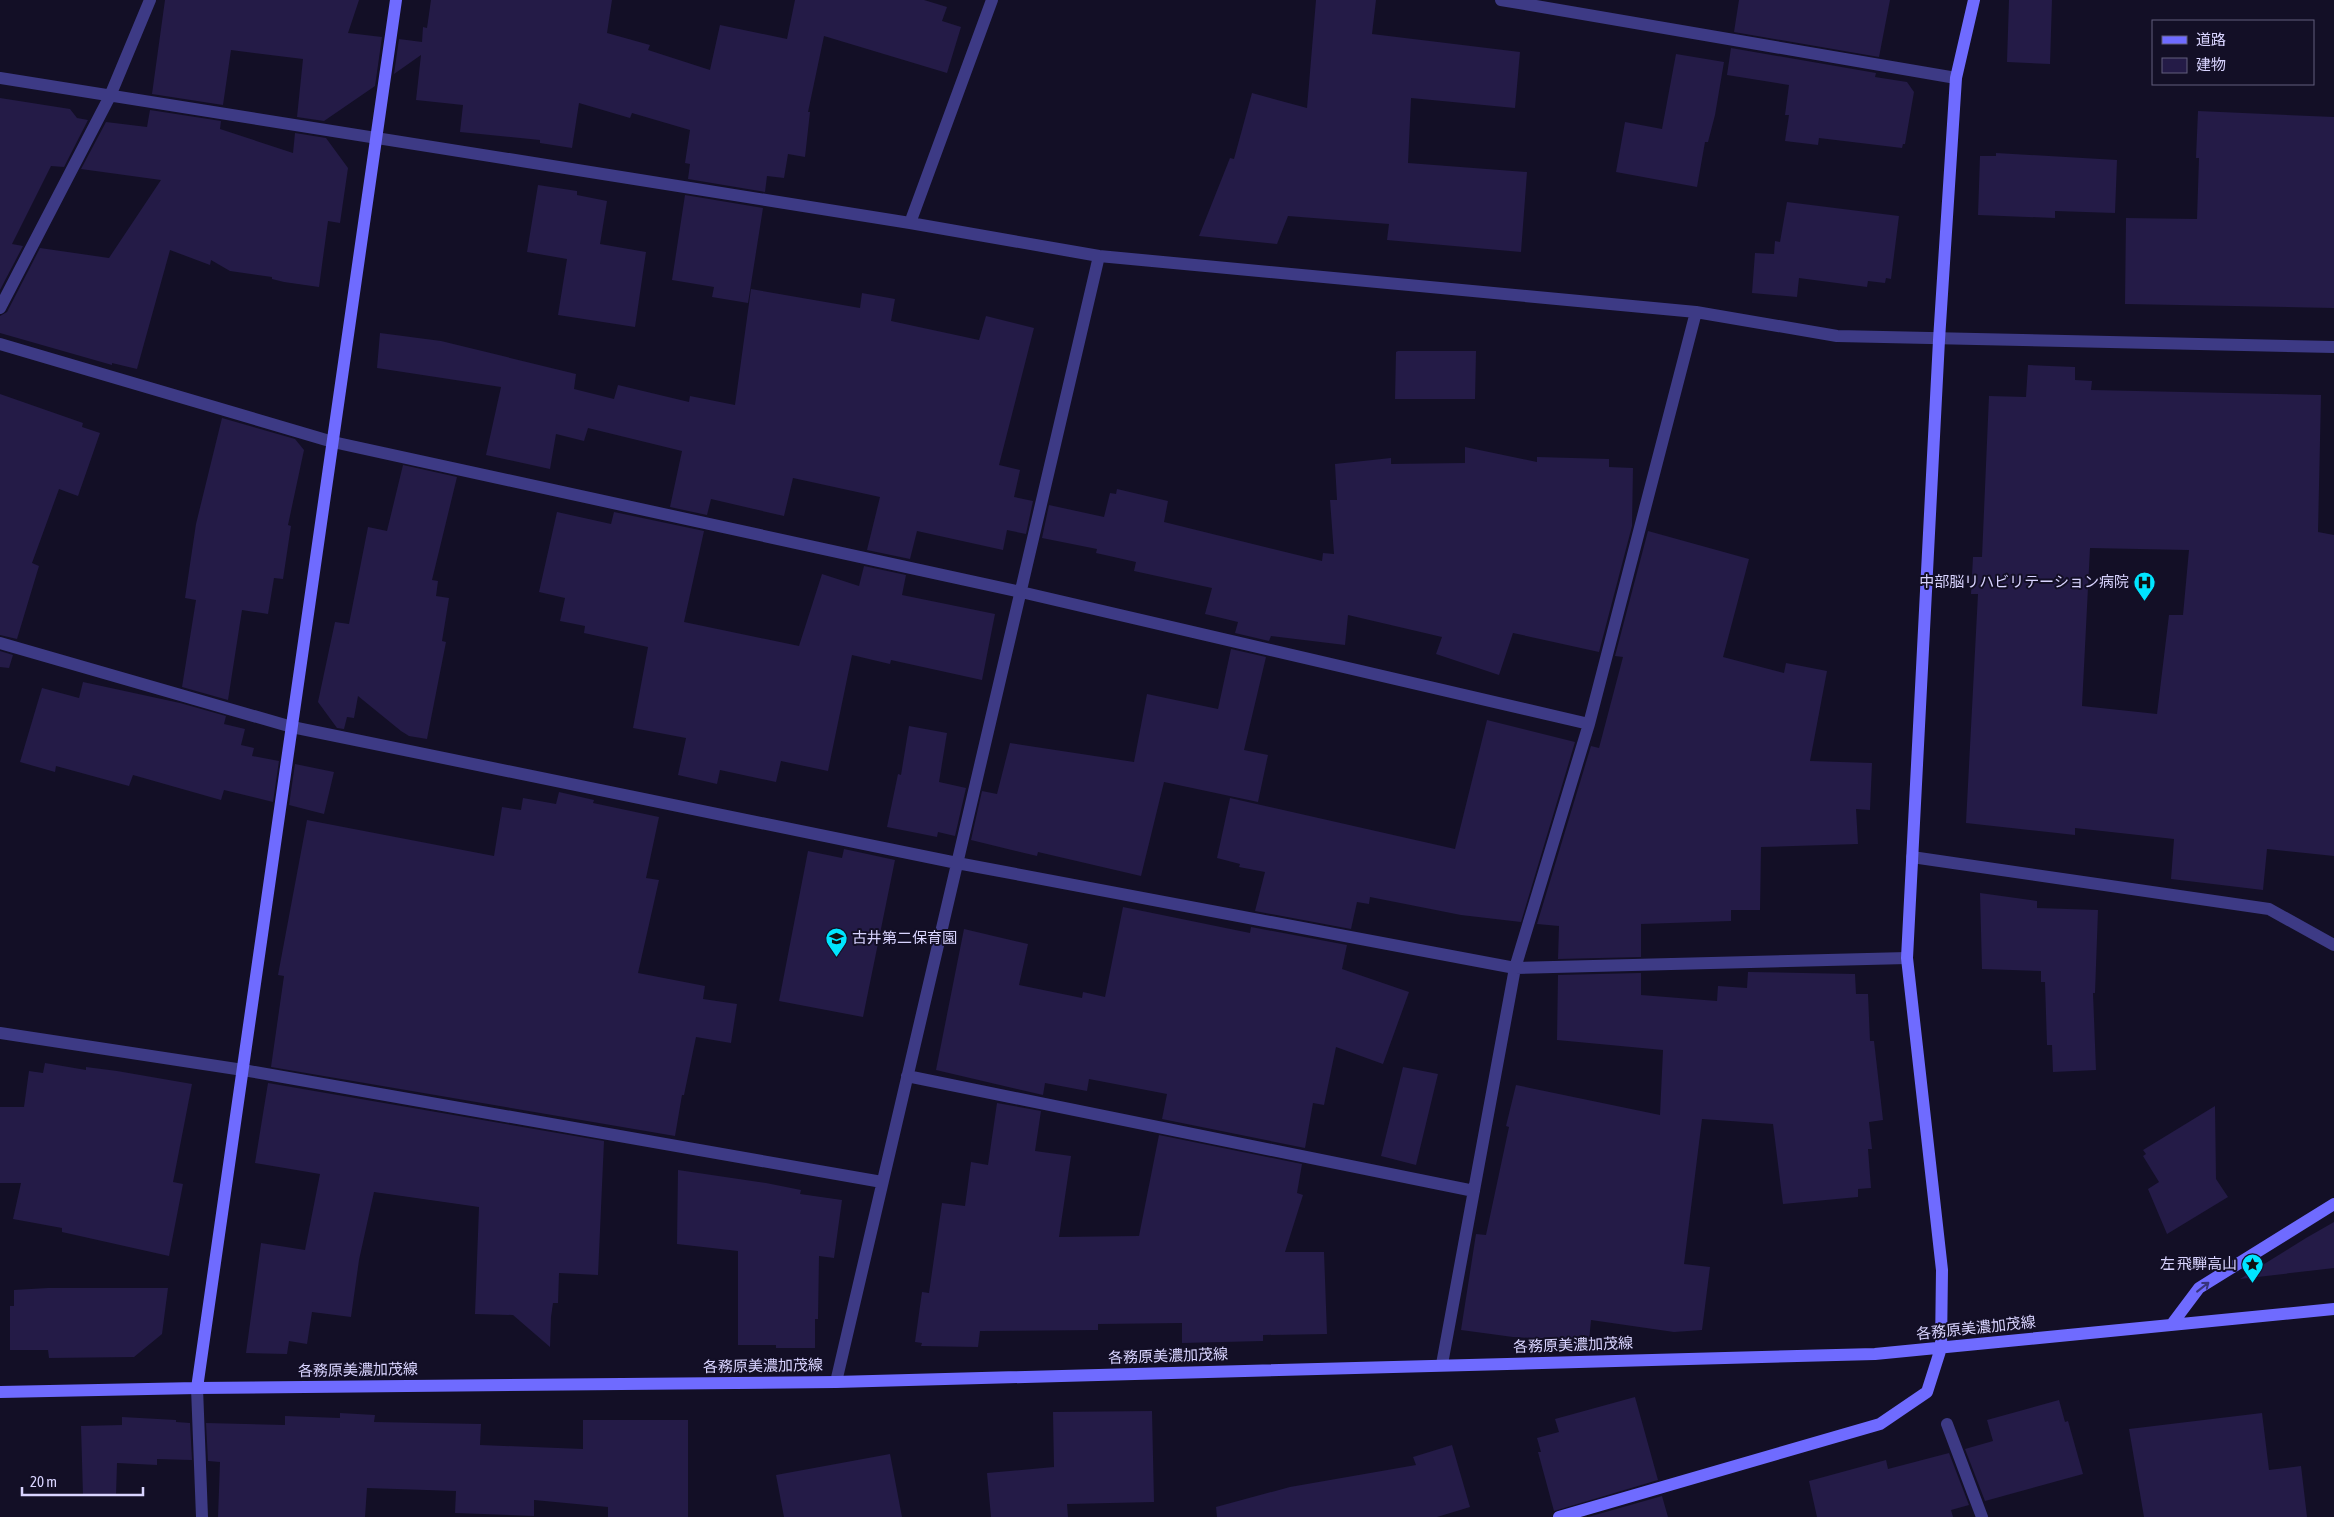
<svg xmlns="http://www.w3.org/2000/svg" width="2334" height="1517" viewBox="0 0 2334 1517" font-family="'Asap Condensed','Noto Sans JP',sans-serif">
  <rect width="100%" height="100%" fill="#130f26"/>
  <path fill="#241b47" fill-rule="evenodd" d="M165 0H359L348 33 382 37 375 86 324 121 297 117 303 59 231 50 223 105 152 94Z
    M431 0H612L607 33 650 45 648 50 710 70 720 25 787 39 795 0H924L947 7 942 21 961 27 947 73 824 36 808 112H810L805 157 788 154 784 178 767 176 765 192 688 179 690 164 685 163 690 130 632 113 630 118 579 103 572 148 540 143V140L460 132 463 105 416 100 421 55 394 74 399 39 422 42 423 27 427 28Z
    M1316 0H1376L1372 34 1520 52 1515 108 1411 98 1408 163 1527 172 1521 252 1387 240 1389 224 1288 216 1277 244 1199 236 1230 158 1234 159 1252 93 1307 108Z
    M1739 0H1890L1879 57 1734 32Z
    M2009 0H2052L2050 64 2007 62Z
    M1731 48 1876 73 1875 77 1907 82 1914 92 1905 144H1903L1902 148 1819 138 1818 145 1785 141 1789 115H1785L1789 85 1727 75Z
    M1676 54 1724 62 1715 115 1708 142H1705L1697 187 1616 172 1625 122 1662 129Z
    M0 98 70 109 77 118 88 120 64 167 51 166 12 244 23 246 0 290Z
    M150 110 221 121 220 129 293 153 295 133 326 138 348 168 340 223 328 221 319 287 284 282 272 279V277L230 271 211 260 210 265 170 250 137 369 112 363V365L0 333V316L7 312 40 248 109 258 161 180 81 169 106 122 147 127Z
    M2198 111 2334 117V308L2125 304 2126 218 2197 219 2199 158H2196Z
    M1996 153 2117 160 2115 213 2055 211V218L1978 215 1980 156H1996Z
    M538 185 577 191V195L607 201 600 244 646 252 635 327 558 315 567 259 527 252Z
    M685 195 763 208 748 303 712 297 714 287 672 280Z
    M1787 202 1899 216 1891 279 1886 278 1885 283 1868 281 1867 287 1799 278 1797 297 1752 293 1755 253 1774 254 1775 241 1780 242Z
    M751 289 860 308 862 293 895 299 891 321 979 340 986 316 1034 328 999 465 1020 470 1014 497 1033 501 1026 534 1007 530 1003 550 917 531 910 559 867 550 880 497 793 478 784 516 711 499 707 515 670 507 682 451 588 428 584 441 556 434 550 469 486 455 501 387 377 368 380 333 441 341 576 374 574 389 614 399 618 385 689 402 690 396 735 405Z
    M1398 351H1476L1475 399H1395L1396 352Z
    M2028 365 2075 367V380L2092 381 2091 390 2321 395 2318 532 2334 535V856L2267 849 2263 890 2171 879 2174 839 2075 828V835L1966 823 1978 594H1971L1973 557H1982L1989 396 2026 397ZM2090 548 2189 550 2183 615H2169L2157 714 2082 706Z
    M0 394 83 423 82 427 100 433 78 496 59 489 32 563 39 566 17 639 0 635Z
    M222 418 295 439 304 450 288 525 291 526 283 579 274 578 268 614 242 610 228 700 182 687 196 600 185 598 196 524Z
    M1465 447 1537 462V457L1609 459V467L1633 468 1632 526 1599 652 1513 633 1499 675 1436 654 1442 637 1348 615 1345 645 1271 636 1269 641 1235 633 1238 622 1205 614 1212 588 1134 571 1136 562 1096 553 1097 549 1042 538 1049 505 1104 517 1110 493 1116 494 1117 489 1168 501 1164 522 1322 561 1323 553 1334 554 1330 500H1337L1335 464 1391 458V464L1465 463Z
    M403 465 457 477 432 580 438 581 436 596 449 598 442 641 446 642 427 739 409 736 401 731 358 696 354 718 347 717 344 729 337 728 318 702 335 622 349 624 368 527 387 531Z
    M557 512 611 524 614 512 704 531 684 622 799 646 822 574 859 586 864 566 906 575 902 595 995 614 982 680 891 660 890 664 852 655 828 771 781 761 776 782 720 770 717 784 678 775 686 738 633 728 648 647 584 633 585 626 560 621 565 598 539 592Z
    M1648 531 1749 559 1723 657 1784 673 1786 663 1827 671 1810 761 1872 763 1870 810 1856 809 1858 844 1761 847 1760 910H1731V921L1641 924V957L1558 959 1559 926 1537 924 1591 746 1599 748 1623 657 1615 656Z
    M1231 649 1266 657 1244 750 1268 755 1258 802 1164 782 1141 876 1038 852 1037 856 971 840 982 791 997 794 1010 743 1134 762 1147 694 1218 709Z
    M0 651 13 655 9 668 0 667Z
    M83 682 180 703 226 716 224 724 245 729 241 745 254 748 252 756 279 761 273 802 224 790 221 800 133 775 129 786 56 766 55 772 20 762 42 688 79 698Z
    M1487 720 1575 742 1521 922 1461 915 1370 897 1369 904 1357 902 1351 929 1255 911 1265 872 1239 867 1240 864 1217 858 1230 798 1455 849Z
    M909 726 947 733 939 782 966 788 955 836 938 832 937 837 887 827 898 774 901 775Z
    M295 764 334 772 324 814 289 805Z
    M559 792 594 800 593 803 659 817 646 878 659 880 638 973 705 986 703 999 737 1004 731 1043 696 1037 684 1095H682L675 1136 271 1067 284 976 278 975 307 820 494 856 502 807 521 810 523 798 556 804Z
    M844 849 895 860 863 1017 779 1001 808 851 842 858Z
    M1980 893 2037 901V908L2098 910 2095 993H2093L2096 1070 2053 1072 2052 1045H2047L2045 982H2041V971L1982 969Z
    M1123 907 1250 933 1251 927 1347 945 1342 969 1409 992 1383 1064 1336 1047 1324 1105 1313 1103 1305 1148 1162 1119 1167 1094 1089 1079 1087 1091 1045 1083 1043 1095 936 1070 964 929 1028 944 1019 985 1082 998 1083 992 1105 997Z
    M1748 972 1855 974 1856 994H1868L1870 1041H1874L1883 1120 1869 1122 1872 1149H1868L1871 1188 1858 1189V1197L1783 1204 1773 1124 1702 1119 1684 1264 1710 1267 1702 1330 1674 1332 1591 1320 1589 1341 1513 1337 1461 1330 1476 1234 1486 1235 1509 1127 1506 1126 1516 1085 1660 1115 1663 1050 1557 1040 1558 975 1641 973V995L1717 1001 1718 986 1747 988Z
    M45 1063 86 1070V1067L117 1071 192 1084 173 1182 183 1184 169 1256 62 1232V1228L13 1219 21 1183H0V1107H24L29 1071 43 1073Z
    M1403 1067 1438 1074 1416 1165 1381 1156Z
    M268 1083 604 1141 598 1275 559 1273 558 1303H553L551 1317 550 1347 513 1315 475 1314 479 1207 374 1192 359 1260 351 1317 312 1312 307 1344 289 1341 287 1354 246 1353 261 1243 305 1250 320 1174 255 1163Z
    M997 1103 1041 1111 1035 1151 1071 1156 1059 1237 1139 1236 1159 1135 1302 1164 1297 1193 1303 1195 1285 1252H1324L1327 1334 1263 1335V1341L1182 1343V1323L1098 1324V1330L980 1331 978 1347 921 1346 922 1343 915 1342 922 1292 929 1293 942 1203 965 1206 971 1162 988 1165Z
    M2215 1106 2216 1179 2228 1197 2167 1234 2148 1189 2159 1182 2143 1156 2146 1154 2143 1150Z
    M678 1170 766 1183 801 1190 800 1194 842 1200 834 1258 819 1256 818 1319H815V1348H776V1345H738V1251L677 1244Z
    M2334 1222V1268L2240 1279 2306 1238Z
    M48 1288H168L162 1334 134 1357 49 1358 48 1350H10V1306H14V1290Z
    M1635 1397 1658 1480 1554 1511 1538 1452H1541L1537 1438 1559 1432 1555 1419Z
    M2059 1400 2065 1422 2068 1421 2083 1474 1985 1501 1965 1449 1993 1441 1987 1420Z
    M1152 1411 1154 1502 1067 1504 1068 1517H991L987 1473 1054 1467 1053 1412Z
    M340 1413 375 1415 374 1422 481 1424 480 1445 583 1449V1420H688V1517H608V1507L534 1500V1516L455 1513 456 1491 367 1488 365 1517H218L220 1462 208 1461 206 1423 285 1425V1416L340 1418Z
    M2262 1413 2269 1470 2301 1466 2307 1517H2144L2129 1429Z
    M122 1417 176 1420V1422L190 1423 192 1460 157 1459V1465L117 1463 116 1495 83 1496 81 1426 122 1425Z
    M1452 1445 1470 1507 1437 1517H1217L1216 1507 1290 1487 1416 1465 1413 1457Z
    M1949 1453 1969 1505 1951 1510 1953 1517H1817L1809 1481 1886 1460 1888 1469Z
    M890 1454 902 1517H784L776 1475Z
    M1662 1496 1668 1517H1588Z"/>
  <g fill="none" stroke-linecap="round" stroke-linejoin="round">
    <path stroke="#3d3a85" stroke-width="12" d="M1501 0 1956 78
      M0 78 910 223 1099 256 1696 312 1837 336 2334 347
      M910 223 992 0
      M0 308 110 96 150 0
      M0 344 333 442 1021 592 1589 724
      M0 643 292 727 957 863 1515 968 1907 958
      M1912 857 2269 909 2334 945
      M0 1033 243 1070 882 1182
      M907 1076 1474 1191
      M1442 1364 1515 968 1589 724 1696 312
      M836 1382 1099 256
      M197 1388 202 1517
      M1947 1424 1982 1517"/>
    <path stroke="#6f6bff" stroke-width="12" d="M2172 1324 2199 1288 2334 1204
      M197 1388 396 0
      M0 1392 197 1388 836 1382 1875 1354 2334 1309
      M1559 1517 1880 1424 1927 1392 1941 1348 1942 1270 1907 958 1939 340 1956 78 1974 0"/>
  </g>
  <defs><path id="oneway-shaft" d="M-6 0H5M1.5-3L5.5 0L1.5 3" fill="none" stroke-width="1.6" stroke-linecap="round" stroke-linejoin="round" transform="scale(1.25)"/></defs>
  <use stroke="#38347d" href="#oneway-shaft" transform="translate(2203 1287) rotate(-38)"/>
  <defs>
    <symbol id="hospital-pin" viewBox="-11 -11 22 30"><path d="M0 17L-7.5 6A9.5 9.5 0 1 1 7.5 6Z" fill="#00e5ff" stroke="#130f26"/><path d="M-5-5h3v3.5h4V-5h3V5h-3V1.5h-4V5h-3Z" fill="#111"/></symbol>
    <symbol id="school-pin" viewBox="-11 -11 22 30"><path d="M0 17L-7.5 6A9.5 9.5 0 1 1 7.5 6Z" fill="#00e5ff" stroke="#130f26"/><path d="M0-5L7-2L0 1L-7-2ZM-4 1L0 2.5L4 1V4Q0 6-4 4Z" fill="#111"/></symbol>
    <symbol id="sight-pin" viewBox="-11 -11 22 30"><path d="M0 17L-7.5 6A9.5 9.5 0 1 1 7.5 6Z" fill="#00e5ff" stroke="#130f26"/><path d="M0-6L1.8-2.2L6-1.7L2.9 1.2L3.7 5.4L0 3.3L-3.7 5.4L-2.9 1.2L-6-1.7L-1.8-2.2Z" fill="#111"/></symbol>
  </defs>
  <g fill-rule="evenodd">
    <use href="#hospital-pin" x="2132" y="570" width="25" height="34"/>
    <use href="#school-pin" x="824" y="926" width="25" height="34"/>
    <use href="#sight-pin" x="2240" y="1252" width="25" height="34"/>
  </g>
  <g text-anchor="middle" stroke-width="4" stroke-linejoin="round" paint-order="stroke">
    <g font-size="15" fill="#d9d4ff" stroke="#130f26" text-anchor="end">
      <text x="2129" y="587">中部脳リハビリテーション病院</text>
      <text x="852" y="943" text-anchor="start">古井第二保育園</text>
      <text x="2237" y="1269">左 飛騨高山</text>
    </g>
    <g font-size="15" fill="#d9d4ff" stroke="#130f26">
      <text transform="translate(1976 1328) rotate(-6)" y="5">各務原美濃加茂線</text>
      <text transform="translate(1573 1345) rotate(-2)" y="5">各務原美濃加茂線</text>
      <text transform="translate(1168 1356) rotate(-2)" y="5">各務原美濃加茂線</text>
      <text transform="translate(763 1366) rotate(-1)" y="5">各務原美濃加茂線</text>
      <text transform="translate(358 1370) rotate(-1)" y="5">各務原美濃加茂線</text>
    </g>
  </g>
  <rect x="2152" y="20" width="162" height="65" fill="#130f26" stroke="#625e7d"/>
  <rect x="2162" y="36" width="25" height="8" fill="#6f6bff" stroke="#625e7d"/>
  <text x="2196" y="45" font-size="15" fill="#d9d4ff">道路</text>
  <rect x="2162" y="58" width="25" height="15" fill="#241b47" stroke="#625e7d"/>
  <text x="2196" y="70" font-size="15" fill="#d9d4ff">建物</text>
  <path d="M22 1487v8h121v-8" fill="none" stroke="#d9d4ff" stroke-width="2.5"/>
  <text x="30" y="1487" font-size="15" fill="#d9d4ff" stroke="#130f26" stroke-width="4" paint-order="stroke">20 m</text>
</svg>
